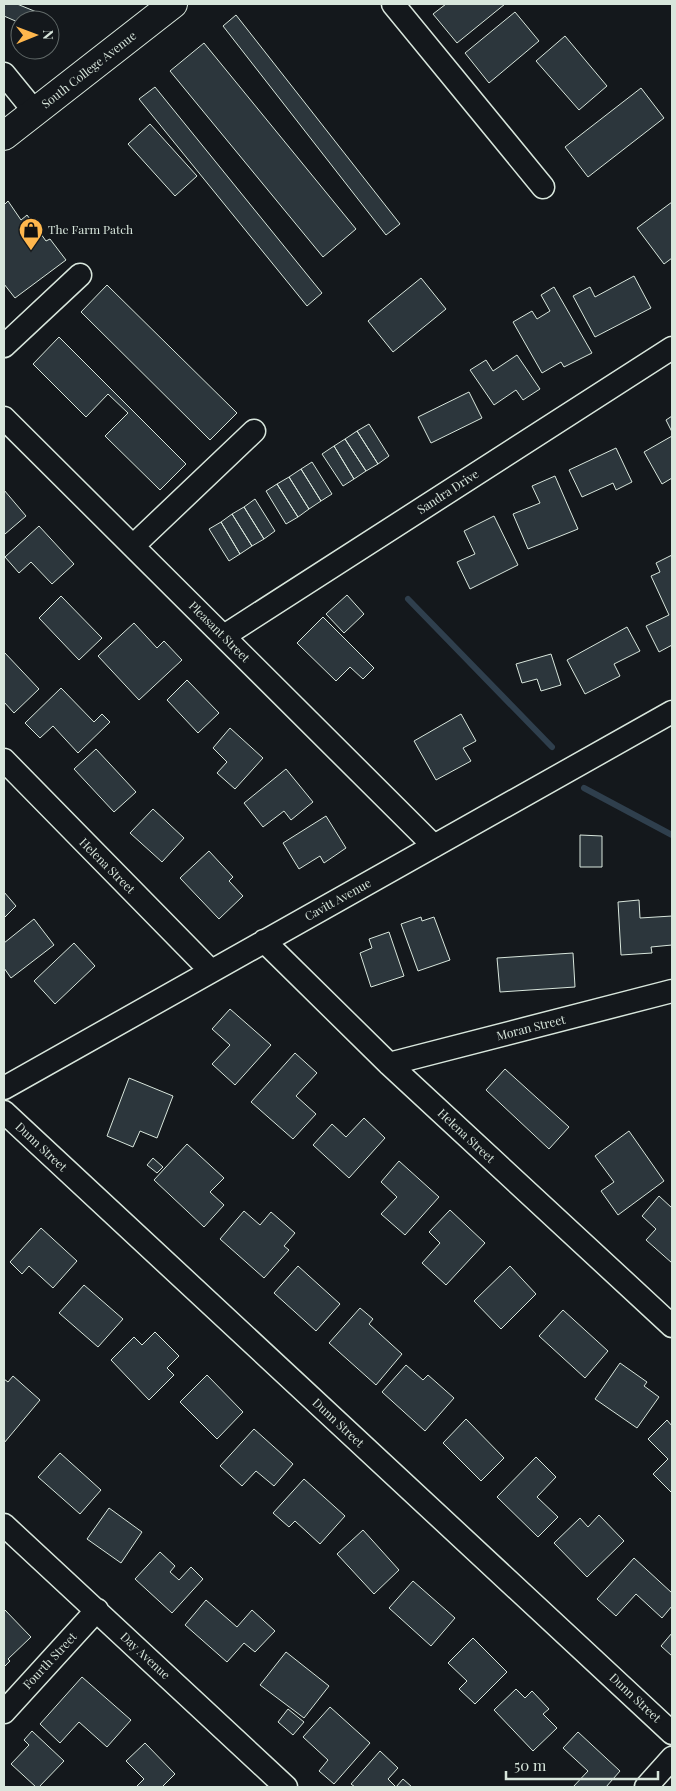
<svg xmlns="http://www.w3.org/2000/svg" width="676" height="1791" viewBox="0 0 676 1791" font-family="'Playfair Display',serif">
  <rect width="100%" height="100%" fill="#14181c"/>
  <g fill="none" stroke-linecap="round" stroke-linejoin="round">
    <path stroke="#2f3f4d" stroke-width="6" d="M408 599 552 747
      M584 788 672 835"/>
  </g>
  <path fill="#2c363c" stroke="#d8e6dc" d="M4 4H17L44 15 42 20H20V23L4 16Z
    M446 4H505L457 43 433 14Z
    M515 12 539 41 489 83 465 53Z
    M236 15 400 224 386 235 223 26Z
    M565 36 607 86 579 110 536 61Z
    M204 43 356 229 323 257 170 71Z
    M155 87 322 293 307 306 139 99Z
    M641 88 664 118 588 177 565 147Z
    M150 124 197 176 175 196 128 144Z
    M8 201 21 220 27 215 46 241 50 239 66 260 15 298 4 284V205Z
    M672 202V258L664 264 637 228Z
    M634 276 651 308 595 337 573 296 590 287 595 297Z
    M421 278 446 309 393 352 368 321Z
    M107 285 237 413 210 440 81 312Z
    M554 287 592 353 564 367 561 362 542 373 513 322 532 311 537 319 550 311 541 295Z
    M59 337 186 464 160 490 105 436 128 413 108 394 86 417 33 364Z
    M517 355 540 389 523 400 516 390 494 405 470 370 486 360 493 371Z
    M469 392 482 418 431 443 418 417Z
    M672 416V432L666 420Z
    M369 424 389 456 378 464 357 431Z
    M357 431 378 464 366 471 345 439Z
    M672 436V478L662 484 644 452Z
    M345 439 366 471 354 479 334 446Z
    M334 446 354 479 343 486 322 454Z
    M616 448 632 482 616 490 613 483 582 497 569 470Z
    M312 462 332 494 321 501 301 469Z
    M301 469 321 501 309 509 289 477Z
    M555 476 578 529 528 549 513 514 540 503 532 486Z
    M289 477 309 509 298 517 277 484Z
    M277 484 298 517 286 524 266 491Z
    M4 490 26 516 5 534 4 533Z
    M255 499 275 531 264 539 244 507Z
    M244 507 264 539 252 546 232 514Z
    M232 514 252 546 240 554 221 522Z
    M494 516 518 565 470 589 457 562 475 554 464 531Z
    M221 522 240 554 229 561 209 529Z
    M39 526 74 564 52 584 31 562 19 573 5 557Z
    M672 555V645L659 652 646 626 669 615 651 576 660 572 656 563Z
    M347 595 364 614 344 633 326 614Z
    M61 596 102 638 79 660 39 618Z
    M323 617 374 668 363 679 350 667 336 681 297 643Z
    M134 623 157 648 164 641 182 660 139 700 98 656Z
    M627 627 640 651 614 664 620 676 585 694 567 660Z
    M4 652 39 689 14 713 4 702Z
    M551 654 561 685 541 691 537 679 522 683 516 664Z
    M187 680 219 713 198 733 167 700Z
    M61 688 94 722 102 714 110 722 78 753 53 726 40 738 25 723Z
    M461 714 476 741 463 748 471 761 436 780 414 741Z
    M230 728 263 758 235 789 217 773 227 762 213 748Z
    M96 749 136 792 114 812 74 769Z
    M286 769 313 802 291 820 284 811 263 827 244 803Z
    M153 809 184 838 162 862 130 833Z
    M326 816 346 848 324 863 320 856 299 869 283 843Z
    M580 835 602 836V867H580Z
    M209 851 233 877 229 881 243 896 219 919 180 878Z
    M4 892 16 906 4 918Z
    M639 900 640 918 672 916V945L651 947 652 953 621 955 618 902Z
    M421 917 422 921 434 917 450 960 418 971 401 924Z
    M34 919 54 945 11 978 4 968V943Z
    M389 932 404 976 371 987 360 953 372 948 369 939Z
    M74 943 95 966 55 1004 34 981Z
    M573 953 575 987 500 992 497 958Z
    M230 1009 271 1045 235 1085 212 1064 230 1045 212 1029Z
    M295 1053 317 1073 296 1096 316 1114 293 1139 251 1102Z
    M505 1069 569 1127 549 1149 486 1090Z
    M129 1078 173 1096 157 1138 140 1131 133 1147 107 1136Z
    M364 1118 385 1138 349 1178 313 1145 332 1124 346 1137Z
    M629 1131 664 1181 618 1215 601 1191 614 1182 595 1156Z
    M187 1144 224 1178 210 1192 224 1205 204 1227 154 1180Z
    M153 1158 163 1167 157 1173 147 1165Z
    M399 1161 439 1197 405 1235 381 1214 397 1197 381 1182Z
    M659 1196 672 1208V1263L646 1240 656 1229 642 1216Z
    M450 1210 485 1243 446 1285 422 1263 440 1243 429 1232Z
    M244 1211 260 1225 271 1212 295 1233 284 1246 289 1250 264 1278 220 1239Z
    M41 1228 77 1261 53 1288 29 1266 22 1274 10 1262Z
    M298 1266 340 1304 316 1331 274 1293Z
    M510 1266 536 1294 501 1329 474 1301Z
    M84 1285 123 1319 98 1347 59 1313Z
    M360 1308 373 1319 369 1324 402 1354 376 1385 329 1343Z
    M563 1310 608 1351 585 1378 539 1336Z
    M155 1332 179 1356 167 1368 174 1375 149 1400 111 1360 134 1337 142 1345Z
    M620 1363 647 1382 644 1386 659 1397 637 1428 595 1399Z
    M406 1365 423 1380 428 1375 454 1398 425 1431 382 1392Z
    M207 1375 243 1412 217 1439 180 1402Z
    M13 1376 40 1400 4 1443V1379L8 1382Z
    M466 1419 504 1458 481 1481 443 1443Z
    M667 1420 672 1426V1493L653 1474 668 1459 648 1439Z
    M254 1429 293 1464 274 1486 256 1471 242 1486 220 1466Z
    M60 1453 101 1490 80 1514 38 1477Z
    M536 1457 556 1477 537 1497 558 1517 538 1537 497 1497Z
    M304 1479 345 1516 320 1544 295 1521 289 1527 273 1513Z
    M109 1508 142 1532 121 1563 87 1539Z
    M599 1515 624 1541 587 1577 554 1543 580 1518 588 1527Z
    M363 1530 399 1570 374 1594 337 1554Z
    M160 1552 175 1566 170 1572 179 1580 191 1567 203 1579 172 1613 135 1579Z
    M634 1558 672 1593V1606L662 1618 636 1594 616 1616 597 1599Z
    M413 1581 455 1618 431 1646 389 1608Z
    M206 1600 237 1627 252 1610 275 1631 255 1652 244 1643 227 1662 185 1625Z
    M4 1609 31 1637 8 1659 10 1661 4 1667Z
    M672 1633V1656L661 1646Z
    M473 1638 507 1672 475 1704 459 1689 467 1681 448 1663Z
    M286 1652 329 1686 304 1718 260 1685Z
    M82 1677 131 1720 107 1747 79 1722 60 1743 40 1724Z
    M516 1689 525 1698 532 1691 549 1709 543 1714 557 1728 533 1751 494 1710Z
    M330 1707 370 1743 334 1784 319 1771 328 1760 303 1737Z
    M288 1709 304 1722 293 1735 278 1722Z
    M32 1731 64 1761 39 1787H36L11 1764 29 1745 24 1740Z
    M578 1732 620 1771 606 1787H573L588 1771 563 1748Z
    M145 1743 175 1774 162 1787H138L137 1786 144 1779 126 1761Z
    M380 1751 398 1768 388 1779 396 1787 403 1779 412 1787H355L351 1784Z"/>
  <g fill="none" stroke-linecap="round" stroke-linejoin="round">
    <defs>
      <path id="minor" d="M393 4 543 187
        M4 74 35 112
        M4 346 80 275
        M4 418 434 846
        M133 546 254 431
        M224 636 672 348
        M4 760 211 971
        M264 941 389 1064 672 1326
        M389 1064 672 991
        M4 1088 672 712
        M4 1112 672 1733
        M4 1525 286 1787
        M4 1712 97 1610
        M646 1787 672 1758"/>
      <path id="major" d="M4 136 173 4"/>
    </defs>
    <use href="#minor" stroke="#d8e6dc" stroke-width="25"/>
    <use href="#major" stroke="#d8e6dc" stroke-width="30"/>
    <use href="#minor" stroke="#14181c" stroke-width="22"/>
    <use href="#major" stroke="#14181c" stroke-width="28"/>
  </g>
  <defs>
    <symbol id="shop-pin" viewBox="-11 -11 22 30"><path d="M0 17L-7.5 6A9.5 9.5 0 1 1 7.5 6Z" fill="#ffb74d" stroke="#14181c"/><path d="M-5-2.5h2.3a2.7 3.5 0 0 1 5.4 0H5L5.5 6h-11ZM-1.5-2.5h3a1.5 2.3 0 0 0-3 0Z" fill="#111"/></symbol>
  </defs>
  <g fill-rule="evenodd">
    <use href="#shop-pin" x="17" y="216" width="28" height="38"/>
  </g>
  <g text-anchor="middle" stroke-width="4" stroke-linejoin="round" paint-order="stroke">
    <g font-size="12" fill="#d8e6dc" stroke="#14181c">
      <text transform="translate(89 70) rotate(-38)" y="4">South College Avenue</text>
      <text transform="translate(448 492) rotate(-33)" y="4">Sandra Drive</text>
      <text transform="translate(219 632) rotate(45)" y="4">Pleasant Street</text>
      <text transform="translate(107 866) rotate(45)" y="4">Helena Street</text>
      <text transform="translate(338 900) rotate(-29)" y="4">Cavitt Avenue</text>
      <text transform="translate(531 1028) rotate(-14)" y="4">Moran Street</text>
      <text transform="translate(466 1136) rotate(43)" y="4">Helena Street</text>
      <text transform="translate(41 1147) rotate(43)" y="4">Dunn Street</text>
      <text transform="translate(338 1423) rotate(43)" y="4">Dunn Street</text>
      <text transform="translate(145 1656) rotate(43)" y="4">Day Avenue</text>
      <text transform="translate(50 1661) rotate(-47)" y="4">Fourth Street</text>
      <text transform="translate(635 1698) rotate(43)" y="4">Dunn Street</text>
    </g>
    <g font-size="12" fill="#d8e6dc" stroke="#14181c" text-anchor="start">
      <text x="48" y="234">The Farm Patch</text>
    </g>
  </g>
  <rect width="676" height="1791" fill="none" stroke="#d8e6dc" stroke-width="10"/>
  <g transform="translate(35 35) rotate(89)"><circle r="24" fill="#14181c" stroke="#626a69"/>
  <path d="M0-4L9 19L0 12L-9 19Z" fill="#ffb74d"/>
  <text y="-8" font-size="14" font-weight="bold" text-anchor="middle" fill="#d8e6dc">N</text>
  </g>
  <path d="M506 1771v8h152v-8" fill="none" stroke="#d8e6dc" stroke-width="2.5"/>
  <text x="514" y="1771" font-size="15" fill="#d8e6dc" stroke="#14181c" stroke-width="4" paint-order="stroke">50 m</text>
</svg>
